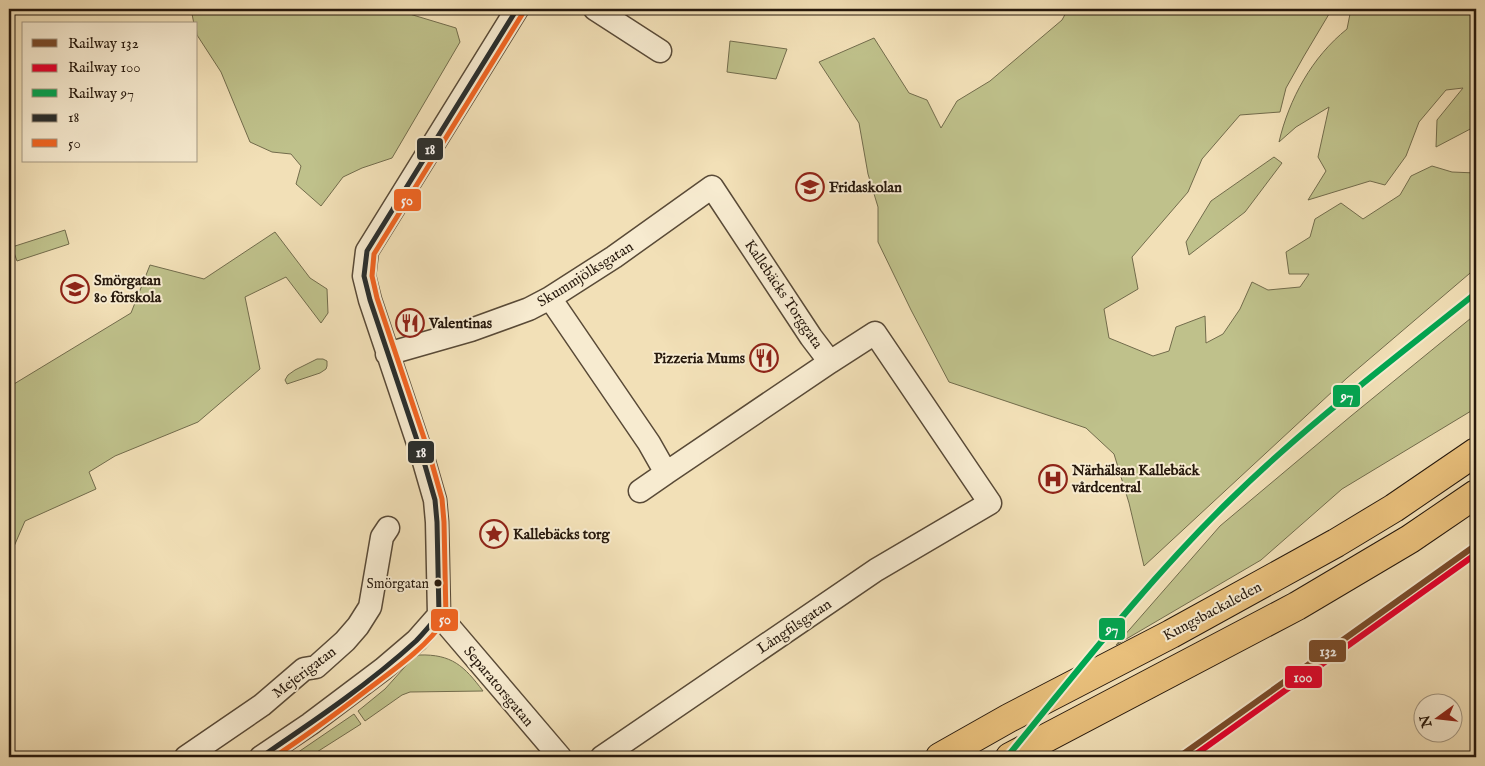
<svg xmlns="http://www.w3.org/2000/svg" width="1485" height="766" viewBox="0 0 1485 766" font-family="'IM FELL English',serif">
  <rect width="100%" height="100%" fill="#f2e0b7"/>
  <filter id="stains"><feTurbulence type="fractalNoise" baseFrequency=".004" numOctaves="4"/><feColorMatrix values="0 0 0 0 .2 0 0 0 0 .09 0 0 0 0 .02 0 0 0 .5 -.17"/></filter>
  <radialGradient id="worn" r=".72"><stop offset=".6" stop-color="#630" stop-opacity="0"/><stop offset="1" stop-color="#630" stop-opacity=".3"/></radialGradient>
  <path fill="#bfc18b" stroke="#726c4c" d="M191 9H393L456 28 460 42 392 158 362 168 343 177 321 206 296 184 301 166 291 154 272 152 250 142 221 72 197 35 196 24H194Z
    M1068 9H1332L1304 56 1286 88 1280 112 1240 115 1202 159 1188 192 1132 257 1138 289 1104 309 1109 338 1153 356 1169 351 1176 327 1205 316 1206 343 1223 334 1240 309 1252 282 1268 290 1300 287 1309 274H1289L1286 252 1310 237 1315 219 1341 203 1363 219 1400 195 1411 176 1432 166 1452 172 1476 173V268L1347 378 1144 566 1129 503 1114 454 1086 428 949 382 911 310 878 242V207L868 174 859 123 819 62 874 38 909 93 927 100 941 128 957 101 990 81 1062 20Z
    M1351 9H1476V126L1436 147 1437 120 1463 88 1446 90 1419 122 1406 156 1385 185 1370 181 1308 200 1326 171 1318 157 1329 107 1296 127 1279 142C1289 99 1312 57 1347 29Z
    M730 41 787 49 776 79 727 72Z
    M1274 157 1282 163 1245 212 1189 255 1186 242 1211 201Z
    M65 230 69 244 17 261 12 247Z
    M275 232 310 278 327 289 328 313 321 323 286 277 245 297 260 369 198 422 115 456 89 472 96 489 25 521 12 551 9 566V387L131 313 150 265 204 279Z
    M1476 314V408L1342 489 1261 560 1116 645 1220 526 1351 416Z
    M317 359H323L327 361V366L326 369 320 373 287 384 285 380 288 375 295 370Z
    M419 655C452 654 464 666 483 691L410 692 402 695 365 721 358 711 385 689 412 659Z
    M354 714 361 724 309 757H291Z"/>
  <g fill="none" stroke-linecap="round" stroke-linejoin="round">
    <defs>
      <path id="minor" d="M517 9 367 251 364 276 370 300 422 455 435 500 437 522 439 615 560 757
        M595 9 660 51
        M550 298 649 443 666 473 640 491
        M387 354 471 330 529 309 550 298 614 257 712 187 811 337 830 362 666 473
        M186 757 262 705 304 669 316 667 345 641 358 626 370 607 382 537 388 528
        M261 757 310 724 383 669 417 640 439 615
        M602 757 876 570 990 503 875 333 830 362"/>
      <path id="highway" d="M940 757 1009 718 1171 634 1336 543 1394 508 1476 452
        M1010 757 1297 606 1410 539 1476 494"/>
    </defs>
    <use href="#minor" stroke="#594a37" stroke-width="25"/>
    <use href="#highway" stroke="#26180c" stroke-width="30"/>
    <use href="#minor" stroke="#f7ebd0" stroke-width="22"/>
    <use href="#highway" stroke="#e9c07c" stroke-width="28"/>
    <defs>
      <path id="bus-1" d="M439 615 437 522 435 500 422 455 370 300 364 276 367 251 517 9
        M261 757C314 721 369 684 416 641 424 633 431 624 439 615"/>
      <path id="bus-2" d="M274 757C306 736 337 713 367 690 395 669 427 647 446 618L444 522 442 499 429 453 377 298 372 276 374 254 523 13"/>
    </defs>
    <use href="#bus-1" stroke="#f7ebd0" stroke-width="9"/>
    <use href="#bus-2" stroke="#f7ebd0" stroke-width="9"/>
    <use href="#bus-1" stroke="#282d2d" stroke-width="5"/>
    <use href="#bus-2" stroke="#f26522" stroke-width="5"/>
    <defs>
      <path id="rail-1" d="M1179 757 1476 545"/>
      <path id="rail-2" d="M1192 757 1476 554"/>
      <path id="rail-3" d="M1007 757C1079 669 1149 579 1230 500 1306 425 1393 360 1476 293"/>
    </defs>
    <use href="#rail-1" stroke="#f7ebd0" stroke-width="10"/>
    <use href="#rail-2" stroke="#f7ebd0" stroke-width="10"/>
    <use href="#rail-3" stroke="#f7ebd0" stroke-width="10"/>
    <use href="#rail-1" stroke="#7a4b2a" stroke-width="6"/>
    <use href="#rail-2" stroke="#e4002b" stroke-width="6"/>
    <use href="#rail-3" stroke="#00a651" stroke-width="6"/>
  </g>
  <defs>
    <symbol id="school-ring" viewBox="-11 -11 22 22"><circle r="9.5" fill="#f7ebd0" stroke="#8f2418" stroke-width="1.5"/><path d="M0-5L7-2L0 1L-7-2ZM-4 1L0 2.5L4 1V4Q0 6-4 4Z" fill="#8f2418"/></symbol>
    <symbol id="restaurant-ring" viewBox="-11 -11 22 22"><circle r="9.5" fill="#f7ebd0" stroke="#8f2418" stroke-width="1.5"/><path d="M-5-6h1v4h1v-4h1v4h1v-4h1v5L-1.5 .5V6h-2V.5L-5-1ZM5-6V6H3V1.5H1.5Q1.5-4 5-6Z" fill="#8f2418"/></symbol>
    <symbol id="hospital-ring" viewBox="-11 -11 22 22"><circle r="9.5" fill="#f7ebd0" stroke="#8f2418" stroke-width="1.5"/><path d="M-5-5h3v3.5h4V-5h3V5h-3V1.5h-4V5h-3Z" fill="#8f2418"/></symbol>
    <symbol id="sight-ring" viewBox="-11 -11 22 22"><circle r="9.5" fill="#f7ebd0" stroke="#8f2418" stroke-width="1.5"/><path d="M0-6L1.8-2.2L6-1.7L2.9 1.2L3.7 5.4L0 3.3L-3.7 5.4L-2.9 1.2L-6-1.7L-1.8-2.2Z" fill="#8f2418"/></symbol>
  </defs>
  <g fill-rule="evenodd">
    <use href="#school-ring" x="794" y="171" width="32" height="32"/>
    <use href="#school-ring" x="59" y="273" width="32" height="32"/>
    <use href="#restaurant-ring" x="394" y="307" width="32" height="32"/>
    <use href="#restaurant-ring" x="748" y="342" width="32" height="32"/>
    <use href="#hospital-ring" x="1037" y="463" width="32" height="32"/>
    <use href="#sight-ring" x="478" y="518" width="32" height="32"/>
  </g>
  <circle fill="#26180c" stroke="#f7ebd0" stroke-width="2" cx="438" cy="583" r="4.5"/>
  <g text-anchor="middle" stroke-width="4" stroke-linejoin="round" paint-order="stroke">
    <g font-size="14" fill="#26180c" stroke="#f7ebd0" text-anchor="end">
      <text x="429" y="588">Smörgatan</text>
    </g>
    <g font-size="15" font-weight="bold" fill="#26180c" stroke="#f7ebd0" text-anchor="start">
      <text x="829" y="192">Fridaskolan</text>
      <text x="94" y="285">Smörgatan<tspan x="94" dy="17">80 förskola</tspan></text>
      <text x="429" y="328">Valentinas</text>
      <text x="745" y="363" text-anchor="end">Pizzeria Mums</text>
      <text x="1072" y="475">Närhälsan Kallebäck<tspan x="1072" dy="17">vårdcentral</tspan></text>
      <text x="513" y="539">Kallebäcks torg</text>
    </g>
    <g font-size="15" fill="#26180c" stroke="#f7ebd0">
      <text transform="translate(585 274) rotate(-32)" y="5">Skummjölksgatan</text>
      <text transform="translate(784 294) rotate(56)" y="5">Kallebäcks Torggata</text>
      <text transform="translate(1212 611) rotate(-28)" y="5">Kungsbackaleden</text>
      <text transform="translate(794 626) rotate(-34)" y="5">Långfilsgatan</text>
      <text transform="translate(304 672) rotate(-37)" y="5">Mejerigatan</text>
      <text transform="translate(499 686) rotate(50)" y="5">Separatorsgatan</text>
    </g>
  </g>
  <g stroke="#f7ebd0" stroke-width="2">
    <rect x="416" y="137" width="28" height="24" rx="5" fill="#282d2d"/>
    <rect x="393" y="188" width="29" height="24" rx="5" fill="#f26522"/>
    <rect x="1332" y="384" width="29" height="24" rx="5" fill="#00a651"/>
    <rect x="407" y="440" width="28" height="24" rx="5" fill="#282d2d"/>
    <rect x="430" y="608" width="29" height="24" rx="5" fill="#f26522"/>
    <rect x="1098" y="617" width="28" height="24" rx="5" fill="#00a651"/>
    <rect x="1308" y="639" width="39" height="24" rx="5" fill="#7a4b2a"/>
    <rect x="1284" y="665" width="39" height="24" rx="5" fill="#e4002b"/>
  </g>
  <g font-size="14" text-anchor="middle" font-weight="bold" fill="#fff">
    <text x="430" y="154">18</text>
    <text x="407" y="205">50</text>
    <text x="1347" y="401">97</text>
    <text x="421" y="457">18</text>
    <text x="445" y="624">50</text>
    <text x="1112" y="634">97</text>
    <text x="1328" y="656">132</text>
    <text x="1303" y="682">100</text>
  </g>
  <rect width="1485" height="766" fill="none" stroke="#f2e0b7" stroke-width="30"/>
  <rect x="10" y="10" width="1465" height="746" fill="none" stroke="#26180c" stroke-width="2.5"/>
  <rect x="15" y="15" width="1455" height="736" fill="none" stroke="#26180c"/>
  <rect x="22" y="22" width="175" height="140" fill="#f7ebd0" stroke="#a39782"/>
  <rect x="32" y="39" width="25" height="8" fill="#7a4b2a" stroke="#a39782"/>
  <text x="68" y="48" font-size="15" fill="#26180c">Railway 132</text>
  <rect x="32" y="64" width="25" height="8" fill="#e4002b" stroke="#a39782"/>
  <text x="68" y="72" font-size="15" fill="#26180c">Railway 100</text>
  <rect x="32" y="89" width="25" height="8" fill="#00a651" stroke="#a39782"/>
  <text x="68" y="98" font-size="15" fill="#26180c">Railway 97</text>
  <rect x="32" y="114" width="25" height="8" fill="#282d2d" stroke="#a39782"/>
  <text x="68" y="122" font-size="15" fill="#26180c">18</text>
  <rect x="32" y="139" width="25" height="8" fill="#f26522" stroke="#a39782"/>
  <text x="68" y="148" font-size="15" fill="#26180c">50</text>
  <g transform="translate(1438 718) rotate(255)"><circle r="24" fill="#f7ebd0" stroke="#a39782"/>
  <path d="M0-4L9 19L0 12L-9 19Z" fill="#8f2418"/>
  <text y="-8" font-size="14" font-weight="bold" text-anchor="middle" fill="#26180c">N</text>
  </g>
  <rect width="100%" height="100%" filter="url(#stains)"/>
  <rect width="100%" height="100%" fill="url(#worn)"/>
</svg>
